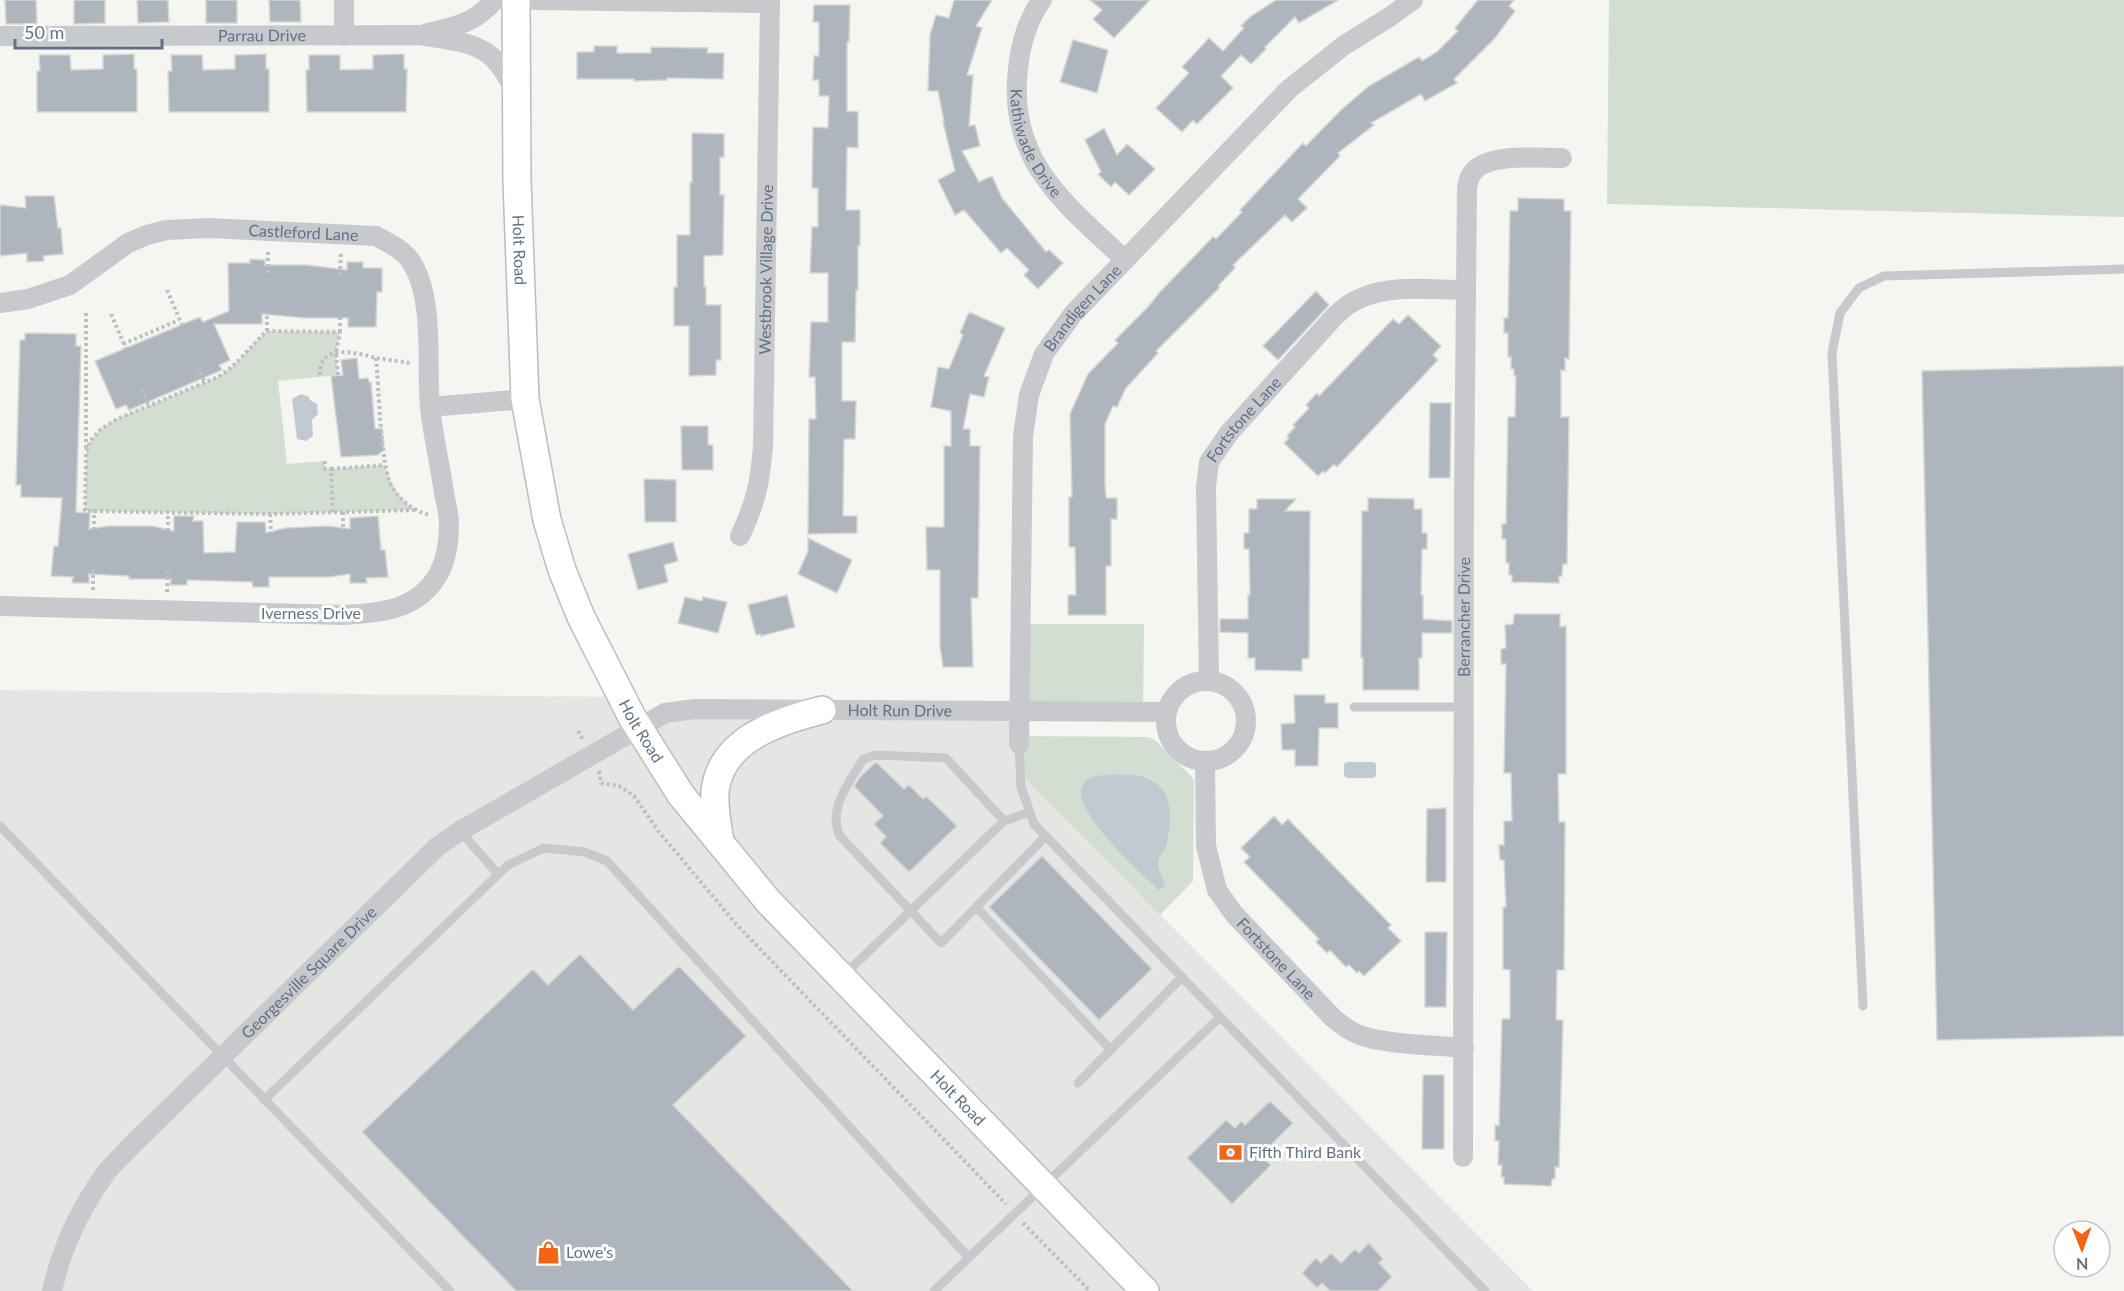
<svg xmlns="http://www.w3.org/2000/svg" width="2124" height="1291" viewBox="0 0 2124 1291" font-family="Lato,sans-serif">
  <rect width="100%" height="100%" fill="#f5f5f1"/>
  <path fill="#e5e6e4" d="M0 690 622 697 632 717 665 713 1020 711 1026 779 1533 1291H0Z"/>
  <path fill="#d4ddd2" d="M1609 0H2124V217L1607 204Z
    M267 331 340 332 336 353 338 375 278 381 287 464 325 461V469H331L385 465C392 487 397 495 414 510L270 514 85 511 86 452 91 440 101 429 117 419 218 377C238 365 250 346 267 331Z
    M1021 624H1144L1143 712 1020 711Z
    M1019 736 1148 737 1155 740 1189 774 1194 780 1193 881 1160 915 1026 779Z"/>
  <path fill="#c2cad1" d="M301 394 309 397 310 400 317 404 318 414 312 420 313 436 306 441 297 439 292 399Z
    M1347 762H1374L1376 764V776L1373 778H1347L1344 776V764Z
    M1135 775C1174 782 1174 814 1166 846 1165 851 1160 854 1159 859 1157 868 1162 878 1166 886L1159 890C1144 876 1062 804 1085 782 1096 772 1121 775 1135 775Z"/>
  <path fill="#afb5bc" stroke="#d6d6d4" stroke-width="1.5" d="M5 0H36L37 24H6Z
    M74 0H105V23L74 24Z
    M137 0H168L169 22 138 23Z
    M206 0H237V23H206Z
    M269 0H300L301 22H270Z
    M954 0H992L976 26 982 28 967 75H973L969 126 975 125 980 146 962 151 979 182 992 176 1002 198 1046 252 1049 250 1063 263 1038 289 1024 275 1029 270 1007 248 1001 253 964 210 955 215 938 180 955 171 943 122 944 121 938 91H928L930 35 936 15 949 18Z
    M1090 0H1150L1114 38 1093 19 1102 10Z
    M1276 0H1338L1299 23 1295 17 1265 47 1266 49 1251 64 1241 55 1221 76 1233 88 1197 124 1193 120 1182 132 1156 108 1189 73 1182 67 1209 38 1223 51 1244 28 1241 26 1251 16Z
    M1478 0H1514L1509 6 1515 11 1495 38 1454 79 1457 83 1425 101 1421 94 1371 123 1374 125 1338 153 1340 156 1298 199 1307 208 1292 222 1285 215 1233 265 1235 268 1218 286 1220 287 1156 351 1158 353 1126 388 1117 407 1113 406 1105 424V483L1106 498H1117V519H1111V566H1106V615H1068V595H1076L1075 547H1069V497H1072L1070 414 1088 374 1118 343 1115 340 1148 307 1160 292 1213 237 1216 239 1242 212 1240 210 1303 143 1306 146 1341 110 1369 86 1419 57 1422 61 1437 52 1458 31 1455 28Z
    M814 5H850L849 42H847V111L858 112V148L847 147 846 210H860V246H858V290H856L855 342H842V401H856L855 439H844L843 516H857V533L808 534 809 419H816L815 377H809L811 322H828V273H810L812 227H818V188H812L813 127 828 128 829 96H819V80H813L814 56H819V22H813Z
    M1073 40 1108 50 1097 93 1060 82Z
    M594 46H617V53H651V47L708 48 707 53H724L723 79 667 78V80L634 81V79H577V52H594Z
    M134 54V69H137V112H37V71H40L39 55H70L71 70 103 69V55Z
    M266 54V69H269V112H169L168 71H172L171 55H202L203 70 235 69V55Z
    M404 54V69H407L406 112H307L306 70H309V55H340V70L373 69V55Z
    M1104 128 1117 155 1127 144 1155 169 1129 195 1115 182 1111 187 1098 174 1101 172 1085 140Z
    M692 133 724 134V157H720V195H724L723 255 704 256V287H706V305H721V360H716V375L689 376V326H674V287H677V235H690V182H692Z
    M25 196H54L58 228H61L63 254 43 256 44 261 27 262V253L0 256V205L26 208Z
    M1518 198 1564 199V211H1571L1569 359 1565 358V371L1561 370V417H1569L1567 564H1563L1562 576H1559V583L1512 582V575H1509V563H1506V539H1502V524H1506L1508 417H1515L1516 376H1514V369H1511V357H1508V333H1504V318H1508L1510 211H1518Z
    M250 259 265 260V265H306L347 270V262H363V268H382V292H377L376 327H348V318H305L262 314V324H214L230 360 219 365 222 370 129 410 126 405 116 409 95 361 200 317 203 322 229 311 228 263H250Z
    M1316 291 1329 305 1278 360 1263 346Z
    M969 312 1005 328 984 376 989 377 984 397 970 394 963 429H970V446H980L978 598H971L973 667H943L940 646V570H927L926 527H944V446H951V411L931 407 938 367 949 369 963 335 960 333Z
    M1408 315 1441 346 1433 355 1438 360 1337 467 1334 464 1325 473 1323 471 1318 476 1284 443 1289 438 1287 436 1295 427 1293 425 1309 408 1306 405 1317 393 1319 396 1393 319 1399 324Z
    M25 333 76 334V346H81L76 512 90 513 89 529 109 526H152L174 531V516H194L193 521H203L204 553 235 552 237 522H265L266 533 285 528 328 526 350 529V518L378 516 381 550H385L388 577 366 578 367 583H350V574L329 577H269V587H253L252 582 187 580V585H170L171 579H129V576L89 574V583H72L73 577 51 576 54 546H58L62 498 21 497V485H16L20 340H25Z
    M357 358 359 379 368 378 369 382H371L375 429 382 428 384 450 378 455 341 457 331 376 343 375 341 360Z
    M2124 366V1036L1937 1040 1922 371Z
    M1430 403H1451L1450 478H1429Z
    M681 426H708V445H713V470H682Z
    M644 479 676 480V522H645Z
    M1368 498 1414 499V509H1422V533H1427V549H1422L1421 595H1423V619L1452 621V633H1422V658H1419V690H1363V658H1361L1362 511H1368Z
    M1257 499H1296L1285 511H1310L1309 658 1302 659V671L1255 670V658H1248V633L1220 632V619H1248V595H1250L1249 549H1244V533H1249V509H1257Z
    M808 538 852 560 837 593 798 574 808 551Z
    M673 542 678 561 664 565 668 582 638 590 628 554Z
    M787 595 795 627 761 636 760 634 756 635 748 605Z
    M685 597 702 601 703 597 727 602 718 633 678 623Z
    M1514 614H1560V627L1566 626V774H1558L1559 822H1565L1564 970H1557L1556 1020H1563L1559 1167H1555V1179H1552L1551 1186 1504 1184V1177H1501L1502 1165H1498L1499 1141H1495V1125L1499 1126 1502 1019H1510V970L1503 969V907H1506L1504 860H1500L1499 845H1504V821H1512L1511 773H1504L1506 664H1501V649L1506 648 1505 625 1513 624Z
    M1294 695H1325V703H1338V728H1319L1318 766H1295V750H1282L1281 724 1295 723Z
    M876 762 904 789 909 785 923 799 926 796 957 826 909 872 880 843 886 837 874 824 883 816 854 786 860 777Z
    M1446 808V882H1426L1427 809Z
    M1274 816 1282 825 1288 819 1391 925 1388 928 1401 941 1364 976 1359 971 1357 973 1349 965 1346 967 1330 950 1327 953 1316 942 1319 939 1244 862 1250 857 1241 848Z
    M1042 856 1152 969 1099 1020 989 907Z
    M1425 932H1447L1446 1007H1425Z
    M580 954 633 1010 679 966 746 1036 673 1105 853 1291H516L362 1132 533 969 548 985Z
    M1423 1075H1444V1149H1422Z
    M1270 1101 1293 1123 1266 1150 1270 1154 1264 1159 1271 1165 1232 1204 1187 1158 1226 1120 1235 1128 1241 1121 1245 1125Z
    M1369 1243 1383 1259 1379 1263 1392 1277 1378 1291H1330L1322 1283 1317 1288 1302 1273 1316 1258 1321 1263 1331 1253 1341 1263 1355 1249 1359 1253Z"/>
  <g fill="none" stroke-linecap="round" stroke-linejoin="round">
    <defs>
      <g id="secondary">
        <path id="s10" d="M516 0 517 181 525 399 547 520 562 570 581 617 632 717 681 795 768 901 1145 1291"/>
        <path d="M720 841C717 825 714 808 715 791 721 739 779 721 822 710"/>
      </g>
    </defs>
    <use href="#secondary" stroke="#b9bcc2" stroke-width="30"/>
    <path stroke="#bebfc2" stroke-width="4" stroke-dasharray="3 3" stroke-linecap="butt" d="M268 273V250
      M340 275 341 252
      M167 290 182 325
      M111 314 126 349
      M267 331V312
      M340 332V315
      M123 344 179 320
      M376 358C379 387 380 465 392 487 401 502 413 510 429 515
      M198 367 205 383
      M320 375C318 342 358 353 376 358 387 360 399 361 410 363
      M338 375 336 353 340 332 267 331C250 346 238 365 218 377L117 419 101 429 91 440 86 452 85 511 270 514 414 510
      M142 390 149 406
      M86 448V310
      M325 461V469H331L333 513
      M331 469 385 465
      M92 511H94V529
      M343 512V530
      M270 514 271 533
      M168 531V513
      M93 590V568
      M167 592 168 570
      M578 731 583 740
      M599 771 601 783 619 786 634 796 659 832 736 924 1006 1204
      M1023 1223 1090 1291"/>
    <path stroke="#c7c9cd" stroke-width="9" d="M1354 707H1464
      M1019 744 1021 787 1034 824 1485 1291
      M1030 812 1004 821 946 758 876 755 863 759C849 783 827 809 840 836L941 943 1046 836
      M0 826 450 1291
      M460 831 498 874
      M976 907 1111 1050
      M844 975 1004 821
      M1863 1006 1832 353 1840 313 1859 288 1884 276 2124 269
      M1078 1083 1182 977
      M264 1100 508 865 544 848 585 852 607 861 969 1258
      M934 1291 1220 1017"/>
    <g stroke="#c7c9cd" stroke-width="20">
      <path d="M344 0V36"/>
      <path d="M534 0 769 3"/>
      <path id="s1" d="M1042 0C1028 18 1020 46 1018 69 1007 161 1065 203 1125 260"/>
      <path d="M427 33C457 26 473 24 495 0"/>
      <path id="s2" d="M0 36 418 35C440 39 468 40 487 53 500 62 508 78 515 91"/>
      <path id="s3" d="M0 303 28 299 70 285 128 243 147 235 166 230 209 228 376 236C389 243 404 250 412 263 435 301 426 365 430 407 433 436 440 464 444 493 446 503 449 514 449 524 449 541 447 558 439 573 419 610 381 613 344 615L0 606"/>
      <path d="M430 407 525 399"/>
      <path id="s4" d="M740 536C756 502 760 483 763 446L770 0"/>
      <circle cx="1206" cy="721" r="40"/>
      <path id="s5" d="M1209 681 1206 486 1209 462 1229 433 1334 317C1342 309 1351 302 1361 298 1392 284 1432 290 1465 290"/>
      <path id="s6" d="M1019 744 1023 436 1029 395 1044 354 1073 314 1289 89 1343 46 1391 16 1413 0"/>
      <path id="s7" d="M1205 762 1206 846 1217 890 1234 914 1333 1018C1343 1026 1353 1034 1366 1037 1392 1045 1436 1045 1464 1048"/>
      <path id="s8" d="M1463 1157 1464 495 1467 188C1468 182 1469 176 1474 171 1490 153 1539 158 1562 158"/>
      <path id="s9" d="M52 1291C61 1250 79 1211 103 1177 110 1166 122 1156 131 1146L437 847 460 831 665 713 695 709 1166 712"/>
    </g>
    <use href="#secondary" stroke="#fff" stroke-width="27"/>
  </g>
  <defs>
    <symbol id="bank-bare" viewBox="-9 -9 18 18"><path d="M-6-4H6V4H-6ZM0-2.3a2.3 2.3 0 1 0 0 4.6a2.3 2.3 0 1 0 0-4.6Z" fill="#f16515" stroke="#fff" stroke-width="2.5" paint-order="stroke"/></symbol>
    <symbol id="shop-bare" viewBox="-9 -9 18 18"><path d="M-5-2.5h2.3a2.7 3.5 0 0 1 5.4 0H5L5.5 6h-11ZM-1.5-2.5h3a1.5 2.3 0 0 0-3 0Z" fill="#f16515" stroke="#fff" stroke-width="2.5" paint-order="stroke"/></symbol>
  </defs>
  <g fill-rule="evenodd">
    <use href="#bank-bare" x="1214" y="1136" width="33" height="33"/>
    <use href="#shop-bare" x="532" y="1236" width="33" height="33"/>
  </g>
  <g text-anchor="middle" stroke-width="6" stroke-linejoin="round" paint-order="stroke">
    <g font-size="16" fill="#627085" stroke="#fff">
      <text dy="6" stroke="none"><textPath href="#s2" startOffset="262">Parrau Drive</textPath></text>
      <text dy="6" stroke="none"><textPath href="#s1" startOffset="152">Kathiwade Drive</textPath></text>
      <text dy="6" stroke="none"><textPath href="#s3" startOffset="322">Castleford Lane</textPath></text>
      <text dy="6" stroke="none"><textPath href="#s10" startOffset="250">Holt Road</textPath></text>
      <text dy="6" stroke="none"><textPath href="#s4" startOffset="270">Westbrook Village Drive</textPath></text>
      <text dy="6" stroke="none"><textPath href="#s6" startOffset="453">Brandigen Lane</textPath></text>
      <text dy="6" stroke="none"><textPath href="#s5" startOffset="274">Fortstone Lane</textPath></text>
      <text x="311" y="619">Iverness Drive</text>
      <text dy="6" stroke="none"><textPath href="#s8" startOffset="540">Berrancher Drive</textPath></text>
      <text dy="6" stroke="none"><textPath href="#s9" startOffset="1095">Holt Run Drive</textPath></text>
      <text dy="6" stroke="none"><textPath href="#s10" startOffset="754">Holt Road</textPath></text>
      <text dy="6" stroke="none"><textPath href="#s7" startOffset="220">Fortstone Lane</textPath></text>
      <text dy="6" stroke="none"><textPath href="#s9" startOffset="416">Georgesville Square Drive</textPath></text>
      <text dy="6" stroke="none"><textPath href="#s10" startOffset="1240">Holt Road</textPath></text>
    </g>
    <g font-size="16" fill="#627085" stroke="#fff" text-anchor="start">
      <text x="1249" y="1158">Fifth Third Bank</text>
      <text x="566" y="1258">Lowe's</text>
    </g>
  </g>
  <g transform="translate(2082 1249) rotate(179)"><circle r="28" fill="#ffffff" stroke="#c0c6ce" stroke-width="1.5"/>
  <path d="M0-4.5L10 22L0 15L-10 22Z" fill="#f16515"/>
  <text y="-9" font-size="16" font-weight="bold" text-anchor="middle" fill="#627085">N</text>
  </g>
  <path d="M15 39v9h147v-9" fill="none" stroke="#627085" stroke-width="3"/>
  <text x="24" y="39" font-size="18" fill="#627085" stroke="#ffffff" stroke-width="4.5" paint-order="stroke">50 m</text>
</svg>
